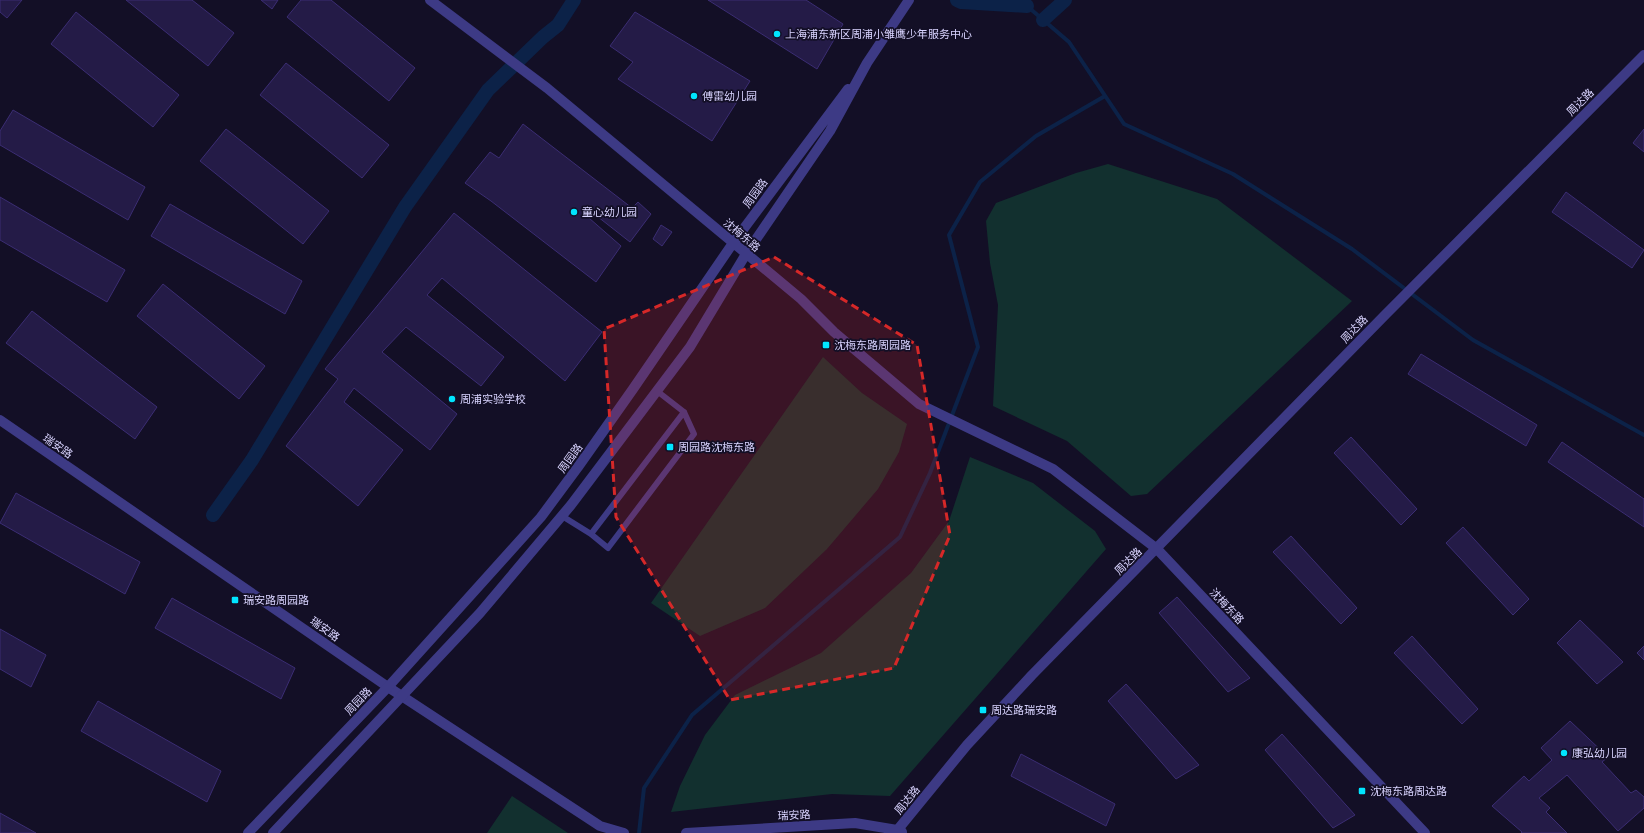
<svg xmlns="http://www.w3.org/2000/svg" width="1644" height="833" viewBox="0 0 1644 833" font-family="Barlow,'Noto Sans SC',sans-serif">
  <rect width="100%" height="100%" fill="#130f26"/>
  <path fill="#12302f" d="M1108 164 1217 199 1352 301 1147 494 1131 496 1067 441 993 406 998 305 990 263 986 221 996 203 1076 173Z
    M823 357 862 393 907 424 899 452 878 489 827 549 765 608 700 636 651 603Z
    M970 457 1033 483 1095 531 1106 549 890 796 832 794 671 812 680 786 705 735 735 695 821 653 911 573 949 521Z
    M512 796 568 833H487Z"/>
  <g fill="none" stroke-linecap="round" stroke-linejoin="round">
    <path stroke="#0c2248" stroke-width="4" d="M1027 6 1069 42 1124 124 1233 174 1352 249 1473 340 1644 435
      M639 833 644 788 692 715 900 537 930 473 978 347 949 235 980 182 1036 136 1105 96"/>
    <path stroke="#0c2248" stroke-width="14" d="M957 0 961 2 1027 6
      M1043 20 1065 0
      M213 515 252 460 405 207 488 90 543 37 558 25 574 0"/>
  </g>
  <path fill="#241b47" stroke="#3b2d73" d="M0 0H22L7 18 0 12Z
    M126 0H192L234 33 208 66Z
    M261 0H278L272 9Z
    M301 0H331L415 68 389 101 287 17Z
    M708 0H806L843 24 817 69Z
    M76 12 179 95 153 127 51 44Z
    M635 12 750 81 712 141 618 79 633 62 610 46Z
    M286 63 389 145 362 178 260 95Z
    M13 110 145 187 128 220 0 145V131Z
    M523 124 632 208 638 202 651 214 630 242 593 213 589 218 621 246 596 282 491 201 465 183 490 152 499 158Z
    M226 129 329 211 303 244 200 161Z
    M1644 129V152L1633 143Z
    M1566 192 1644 250 1632 268 1552 212Z
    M0 197 125 270 107 302 0 240Z
    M170 204 302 281 285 314 151 236Z
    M454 213 602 332 565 381 442 278 427 295 504 357 481 386 406 327 382 352 457 414 430 450 354 388 344 402 403 450 358 506 286 446 338 379 325 369Z
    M661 225 672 232 662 246 653 239Z
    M163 284 265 366 239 399 137 316Z
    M32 311 157 407 135 439 6 343Z
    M1421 354 1537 425 1526 446 1408 374Z
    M1351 437 1417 509 1401 525 1334 453Z
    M1562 442 1644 499V527L1548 462Z
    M16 493 140 562 125 594 0 523Z
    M1463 527 1529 599 1513 615 1446 543Z
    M1291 536 1357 608 1341 624 1273 552Z
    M1177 597 1250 678 1228 692 1159 613Z
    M172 598 295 668 281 699 155 628Z
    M1580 620 1623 662 1597 684 1557 643Z
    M0 629 46 655 31 687 0 669Z
    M1412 636 1478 709 1462 724 1394 653Z
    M1644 646V660L1637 653Z
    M1126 684 1199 765 1176 779 1108 701Z
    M98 701 221 771 207 802 81 731Z
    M1570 721 1608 757 1602 762 1631 793 1636 790 1644 797V808L1618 831 1567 775 1539 798 1550 808 1546 812 1567 833H1521L1522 832 1492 806 1524 776 1529 781 1552 760 1541 748Z
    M1282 734 1355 815 1333 828 1265 750Z
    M1021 754 1115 804 1106 826 1011 776Z
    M0 813 36 833H0Z"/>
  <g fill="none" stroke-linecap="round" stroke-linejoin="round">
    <path stroke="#3d3a85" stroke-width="6" d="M562 516 591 534 608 548 694 434 684 412 657 391
      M591 534 684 412"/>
    <path stroke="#3d3a85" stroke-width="10" d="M0 420 388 687 600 826 624 833
      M686 833 855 823 897 830 902 832
      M895 833 967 745 1032 675 1386 314 1644 55"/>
    <path stroke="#3d3a85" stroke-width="10" d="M430 0 547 88 801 299 834 332 919 404 1053 469 1157 549 1425 833
      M248 833 388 687 541 517 578 467 633 389 733 243 848 89
      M273 833 480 613 571 505 690 347 746 254 830 131 867 63 909 0"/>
  </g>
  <path fill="#d62828" fill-opacity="0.2" stroke="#d62828" stroke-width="3" stroke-dasharray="8 5" stroke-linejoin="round" d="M774 257 917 345 950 535 894 668 730 700 616 517 604 329Z"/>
  <g fill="#00e5ff" stroke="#130f26" stroke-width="1.5">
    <circle cx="777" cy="34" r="4"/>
    <circle cx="694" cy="96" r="4"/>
    <circle cx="574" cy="212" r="4"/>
    <rect x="822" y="341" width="8" height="8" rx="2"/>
    <circle cx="452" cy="399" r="4"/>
    <rect x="666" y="443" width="8" height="8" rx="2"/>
    <rect x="231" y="596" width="8" height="8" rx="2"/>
    <rect x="979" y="706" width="8" height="8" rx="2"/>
    <circle cx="1564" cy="753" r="4"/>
    <rect x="1358" y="787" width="8" height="8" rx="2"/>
  </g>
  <g text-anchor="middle" stroke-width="3.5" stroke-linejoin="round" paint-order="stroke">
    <g font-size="11" fill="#d9d4ff" stroke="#130f26" text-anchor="start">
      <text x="785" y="38">上海浦东新区周浦小雏鹰少年服务中心</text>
      <text x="702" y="100">傅雷幼儿园</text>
      <text x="582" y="216">童心幼儿园</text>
      <text x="834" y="349">沈梅东路周园路</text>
      <text x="460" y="403">周浦实验学校</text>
      <text x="678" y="451">周园路沈梅东路</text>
      <text x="243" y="604">瑞安路周园路</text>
      <text x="991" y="714">周达路瑞安路</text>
      <text x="1572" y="757">康弘幼儿园</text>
      <text x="1370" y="795">沈梅东路周达路</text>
    </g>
    <g font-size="11" fill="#d9d4ff" stroke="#130f26">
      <text transform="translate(1580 102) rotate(-45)" y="4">周达路</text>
      <text transform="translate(755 193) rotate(-54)" y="4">周园路</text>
      <text transform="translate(742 235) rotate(40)" y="4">沈梅东路</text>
      <text transform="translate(1354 329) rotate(-46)" y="4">周达路</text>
      <text transform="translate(58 446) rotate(34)" y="4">瑞安路</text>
      <text transform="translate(570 458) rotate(-54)" y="4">周园路</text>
      <text transform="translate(1128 561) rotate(-45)" y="4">周达路</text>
      <text transform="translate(1227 606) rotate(47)" y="4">沈梅东路</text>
      <text transform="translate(325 629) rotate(35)" y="4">瑞安路</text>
      <text transform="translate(358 701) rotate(-46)" y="4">周园路</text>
      <text transform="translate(907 800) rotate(-51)" y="4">周达路</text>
      <text transform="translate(794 815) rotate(-3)" y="4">瑞安路</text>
    </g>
  </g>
</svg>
